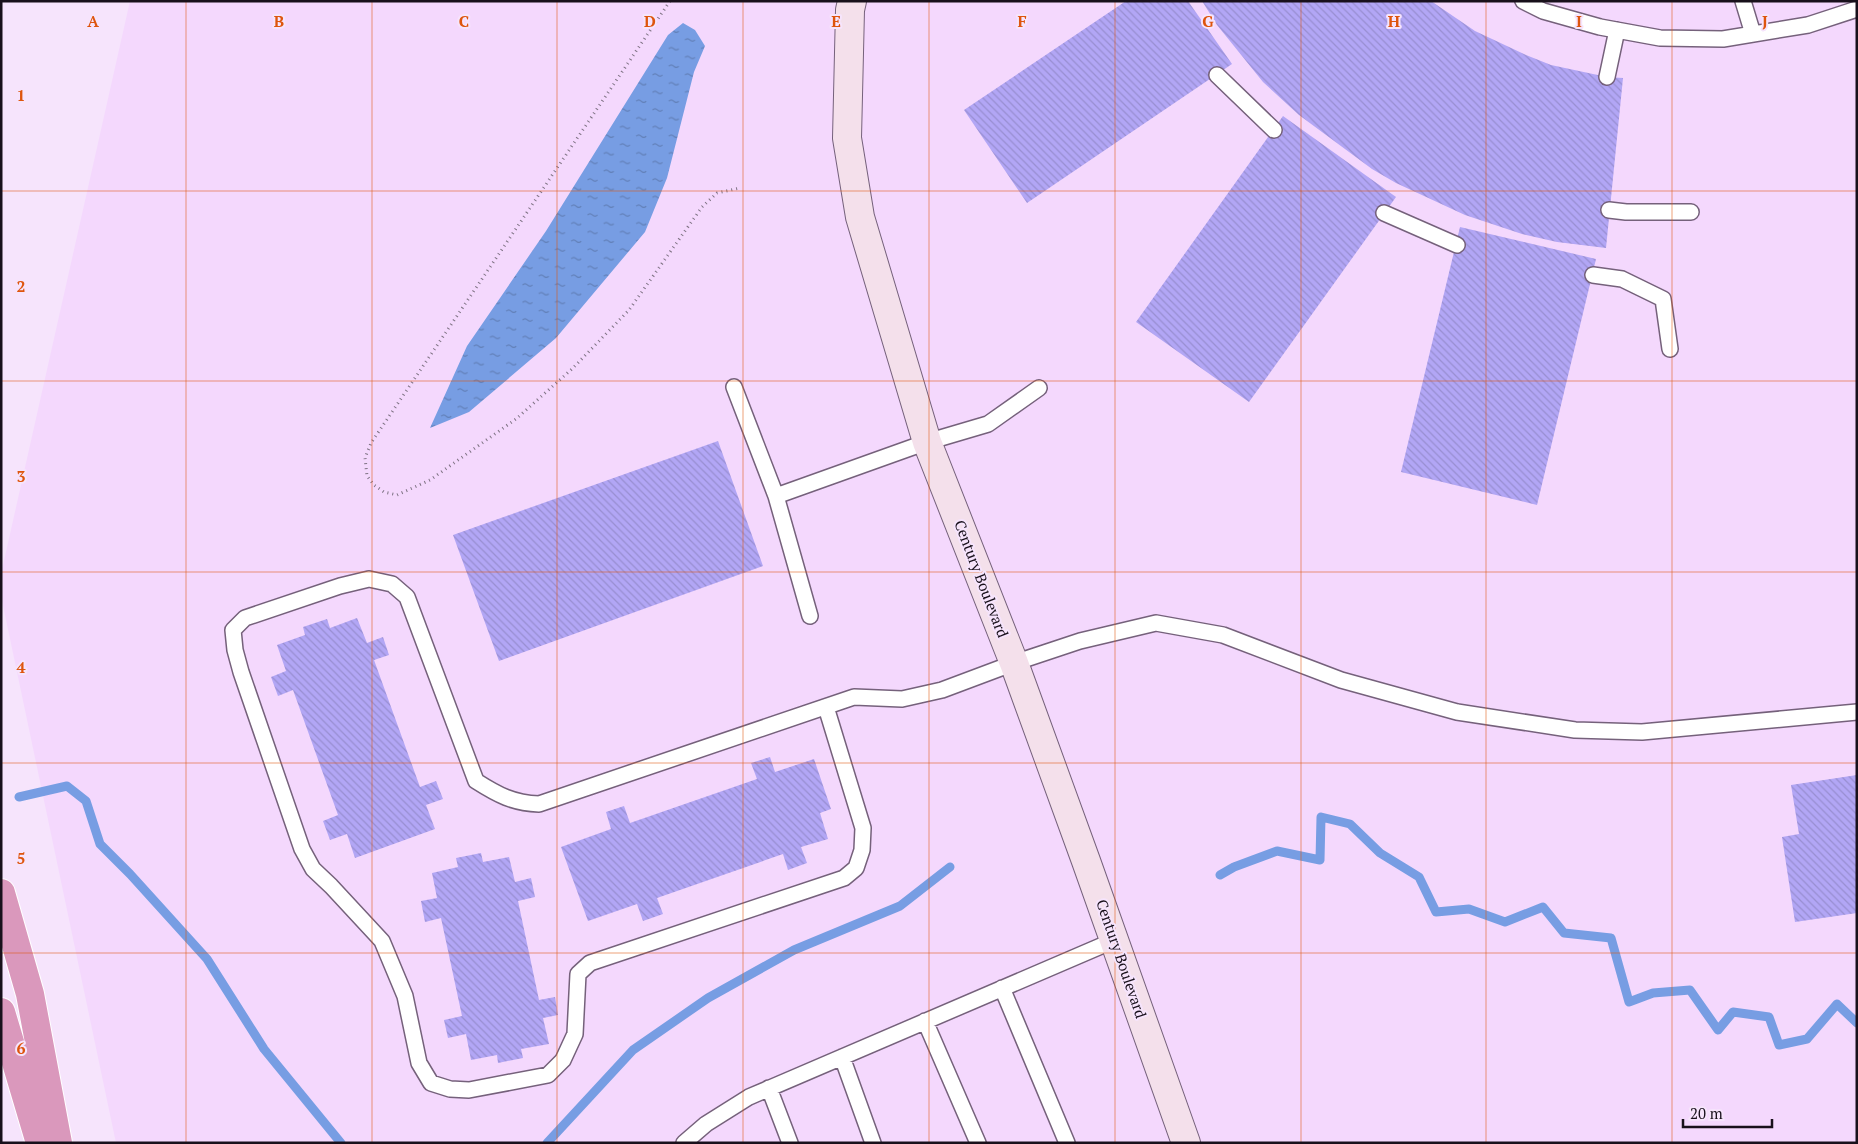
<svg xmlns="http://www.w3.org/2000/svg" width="1858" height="1144" viewBox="0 0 1858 1144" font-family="'PT Serif',serif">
  <defs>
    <pattern id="water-ripples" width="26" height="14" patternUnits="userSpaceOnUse" patternTransform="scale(1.25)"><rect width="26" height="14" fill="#779de3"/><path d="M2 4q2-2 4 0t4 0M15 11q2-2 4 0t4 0" fill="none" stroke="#617fb7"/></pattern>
    <pattern id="building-back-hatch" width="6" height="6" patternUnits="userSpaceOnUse" patternTransform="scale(1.25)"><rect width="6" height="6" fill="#b2a6f5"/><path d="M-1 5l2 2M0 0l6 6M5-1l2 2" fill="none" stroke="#988ed1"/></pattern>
  </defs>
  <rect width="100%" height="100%" fill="#f6e4fc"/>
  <path fill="#f4d8fd" d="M130 1H1857V1143H116L1 596V574Z"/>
  <path fill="url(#water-ripples)" d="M683 23 695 30 705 46 694 72 667 178 645 232 556 338 469 412 430 428 467 346 546 231 668 35Z"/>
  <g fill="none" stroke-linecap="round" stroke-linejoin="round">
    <path stroke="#779de3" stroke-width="9" d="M19 797 67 786 86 801 100 844 130 874 207 959 264 1049 341 1143
      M1220 875 1234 867 1277 851 1320 860 1321 817 1350 824 1380 853 1419 877 1436 912 1469 909 1505 922 1543 907 1564 933 1611 938 1629 1002 1653 993 1690 990 1718 1030 1733 1012 1769 1017 1779 1045 1807 1039 1837 1004 1857 1023
      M547 1143 633 1050 708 998 794 950 900 906 950 867"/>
  </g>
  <path fill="url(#building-back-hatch)" d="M1126 1H1188L1232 64 1027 203 964 110Z
    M1202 1H1431L1475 31 1526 55 1551 65 1607 77 1623 78 1606 248 1557 242 1522 234 1465 215 1396 183 1372 169 1299 115 1263 82 1217 25Z
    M1283 116 1396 197 1249 402 1136 322Z
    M1460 227 1596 259 1537 505 1401 472Z
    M718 441 763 566 499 661 453 535Z
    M357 618 367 643 383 637 389 655 374 660 420 787 436 781 443 799 426 805 435 829 355 858 347 834 330 840 323 821 338 815 293 690 278 696 271 677 286 671 277 645 305 635 303 627 327 619 330 628Z
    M770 757 775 772 814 759 831 809 820 813 828 839 801 847 807 863 788 870 783 854 657 898 663 914 643 921 637 904 588 921 561 847 611 829 606 812 624 806 630 823 757 779 751 763Z
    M1857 775V913L1795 922 1782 837 1799 834 1791 785Z
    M481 853 483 862 509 857 515 882 531 878 535 897 518 901 539 1000 555 997 558 1015 543 1018 549 1044 521 1049 523 1058 498 1063 497 1055 471 1060 466 1034 448 1038 444 1020 462 1016 441 918 425 922 421 901 437 898 432 873 458 867 456 858Z"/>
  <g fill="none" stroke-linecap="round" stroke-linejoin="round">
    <defs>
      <path id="lane" d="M1523 1 1543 11 1600 27 1660 38 1723 39 1808 25 1857 9
        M1743 1 1753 34
        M1217 75 1274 130
        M1607 77 1617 30
        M1609 210 1626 212H1691
        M1384 213 1457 245
        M1593 275 1622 279 1663 299 1670 349
        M734 387 776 496 810 616
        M776 496 927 442 988 424 1039 388
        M826 707 863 828 862 850 856 868 844 878 590 963 578 974 575 1034 563 1060 548 1075 469 1090 450 1089 431 1083 419 1063 405 996 382 941 331 886 313 869 302 849 241 672 235 650 233 630 245 618 340 586 369 579 392 584 407 597 476 781C498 795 513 803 539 804L854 697 902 699 942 690 1014 663 1080 641 1156 623 1223 635 1341 680 1457 712 1575 730 1642 732 1857 712
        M1002 988 1067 1143
        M925 1021 978 1143
        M842 1057 873 1143
        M769 1088 790 1143
        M684 1143 706 1124 749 1097 1115 940"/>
      <path id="secondary" d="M852 1 850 10 847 138 860 217 927 442 1014 663 1086 861 1186 1143"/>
      <path id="highway" d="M1 893 30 994 58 1143
        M1 1012 40 1143"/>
    </defs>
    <use href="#lane" stroke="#75617b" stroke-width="18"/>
    <use href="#secondary" stroke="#75617b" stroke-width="30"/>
    <use href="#highway" stroke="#fff" stroke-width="30"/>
    <path stroke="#7f7384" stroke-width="3" stroke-dasharray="1 4" stroke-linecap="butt" d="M670 1 371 443 365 458 367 476 374 485 384 492 397 495 430 480 516 419 573 368 629 310 702 207 717 193 740 188"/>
    <use href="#lane" stroke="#fff" stroke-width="15"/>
    <use href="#secondary" stroke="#f4e0eb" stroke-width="28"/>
    <use href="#highway" stroke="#da98bc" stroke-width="28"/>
  </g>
  <path fill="none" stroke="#de550d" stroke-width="1" stroke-opacity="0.55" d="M186 1V1143M372 1V1143M557 1V1143M743 1V1143M929 1V1143M1115 1V1143M1301 1V1143M1486 1V1143M1672 1V1143M1 191H1857M1 381H1857M1 572H1857M1 763H1857M1 953H1857"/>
  <g text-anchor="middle" stroke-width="4" stroke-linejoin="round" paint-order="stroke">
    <g font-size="15" fill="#18101b" stroke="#f6e4fc">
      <text transform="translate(981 579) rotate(69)" y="5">Century Boulevard</text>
      <text transform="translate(1121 959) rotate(71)" y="5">Century Boulevard</text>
    </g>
  </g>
  <g font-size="16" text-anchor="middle" font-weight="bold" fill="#de550d" stroke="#f6e4fc" stroke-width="4" stroke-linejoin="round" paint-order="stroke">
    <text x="93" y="27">A</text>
    <text x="279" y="27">B</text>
    <text x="464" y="27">C</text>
    <text x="650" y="27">D</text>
    <text x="836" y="27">E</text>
    <text x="1022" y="27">F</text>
    <text x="1208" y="27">G</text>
    <text x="1394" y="27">H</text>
    <text x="1579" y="27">I</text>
    <text x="1765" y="27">J</text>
    <text x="21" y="101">1</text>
    <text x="21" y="292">2</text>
    <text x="21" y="482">3</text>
    <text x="21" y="673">4</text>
    <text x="21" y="864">5</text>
    <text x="21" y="1054">6</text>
  </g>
  <rect width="1858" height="1144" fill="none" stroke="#18101b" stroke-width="5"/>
  <path d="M1683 1119v8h89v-8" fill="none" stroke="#18101b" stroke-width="2.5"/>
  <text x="1690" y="1119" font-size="15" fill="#18101b" stroke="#f6e4fc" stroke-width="4" paint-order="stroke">20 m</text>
</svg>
